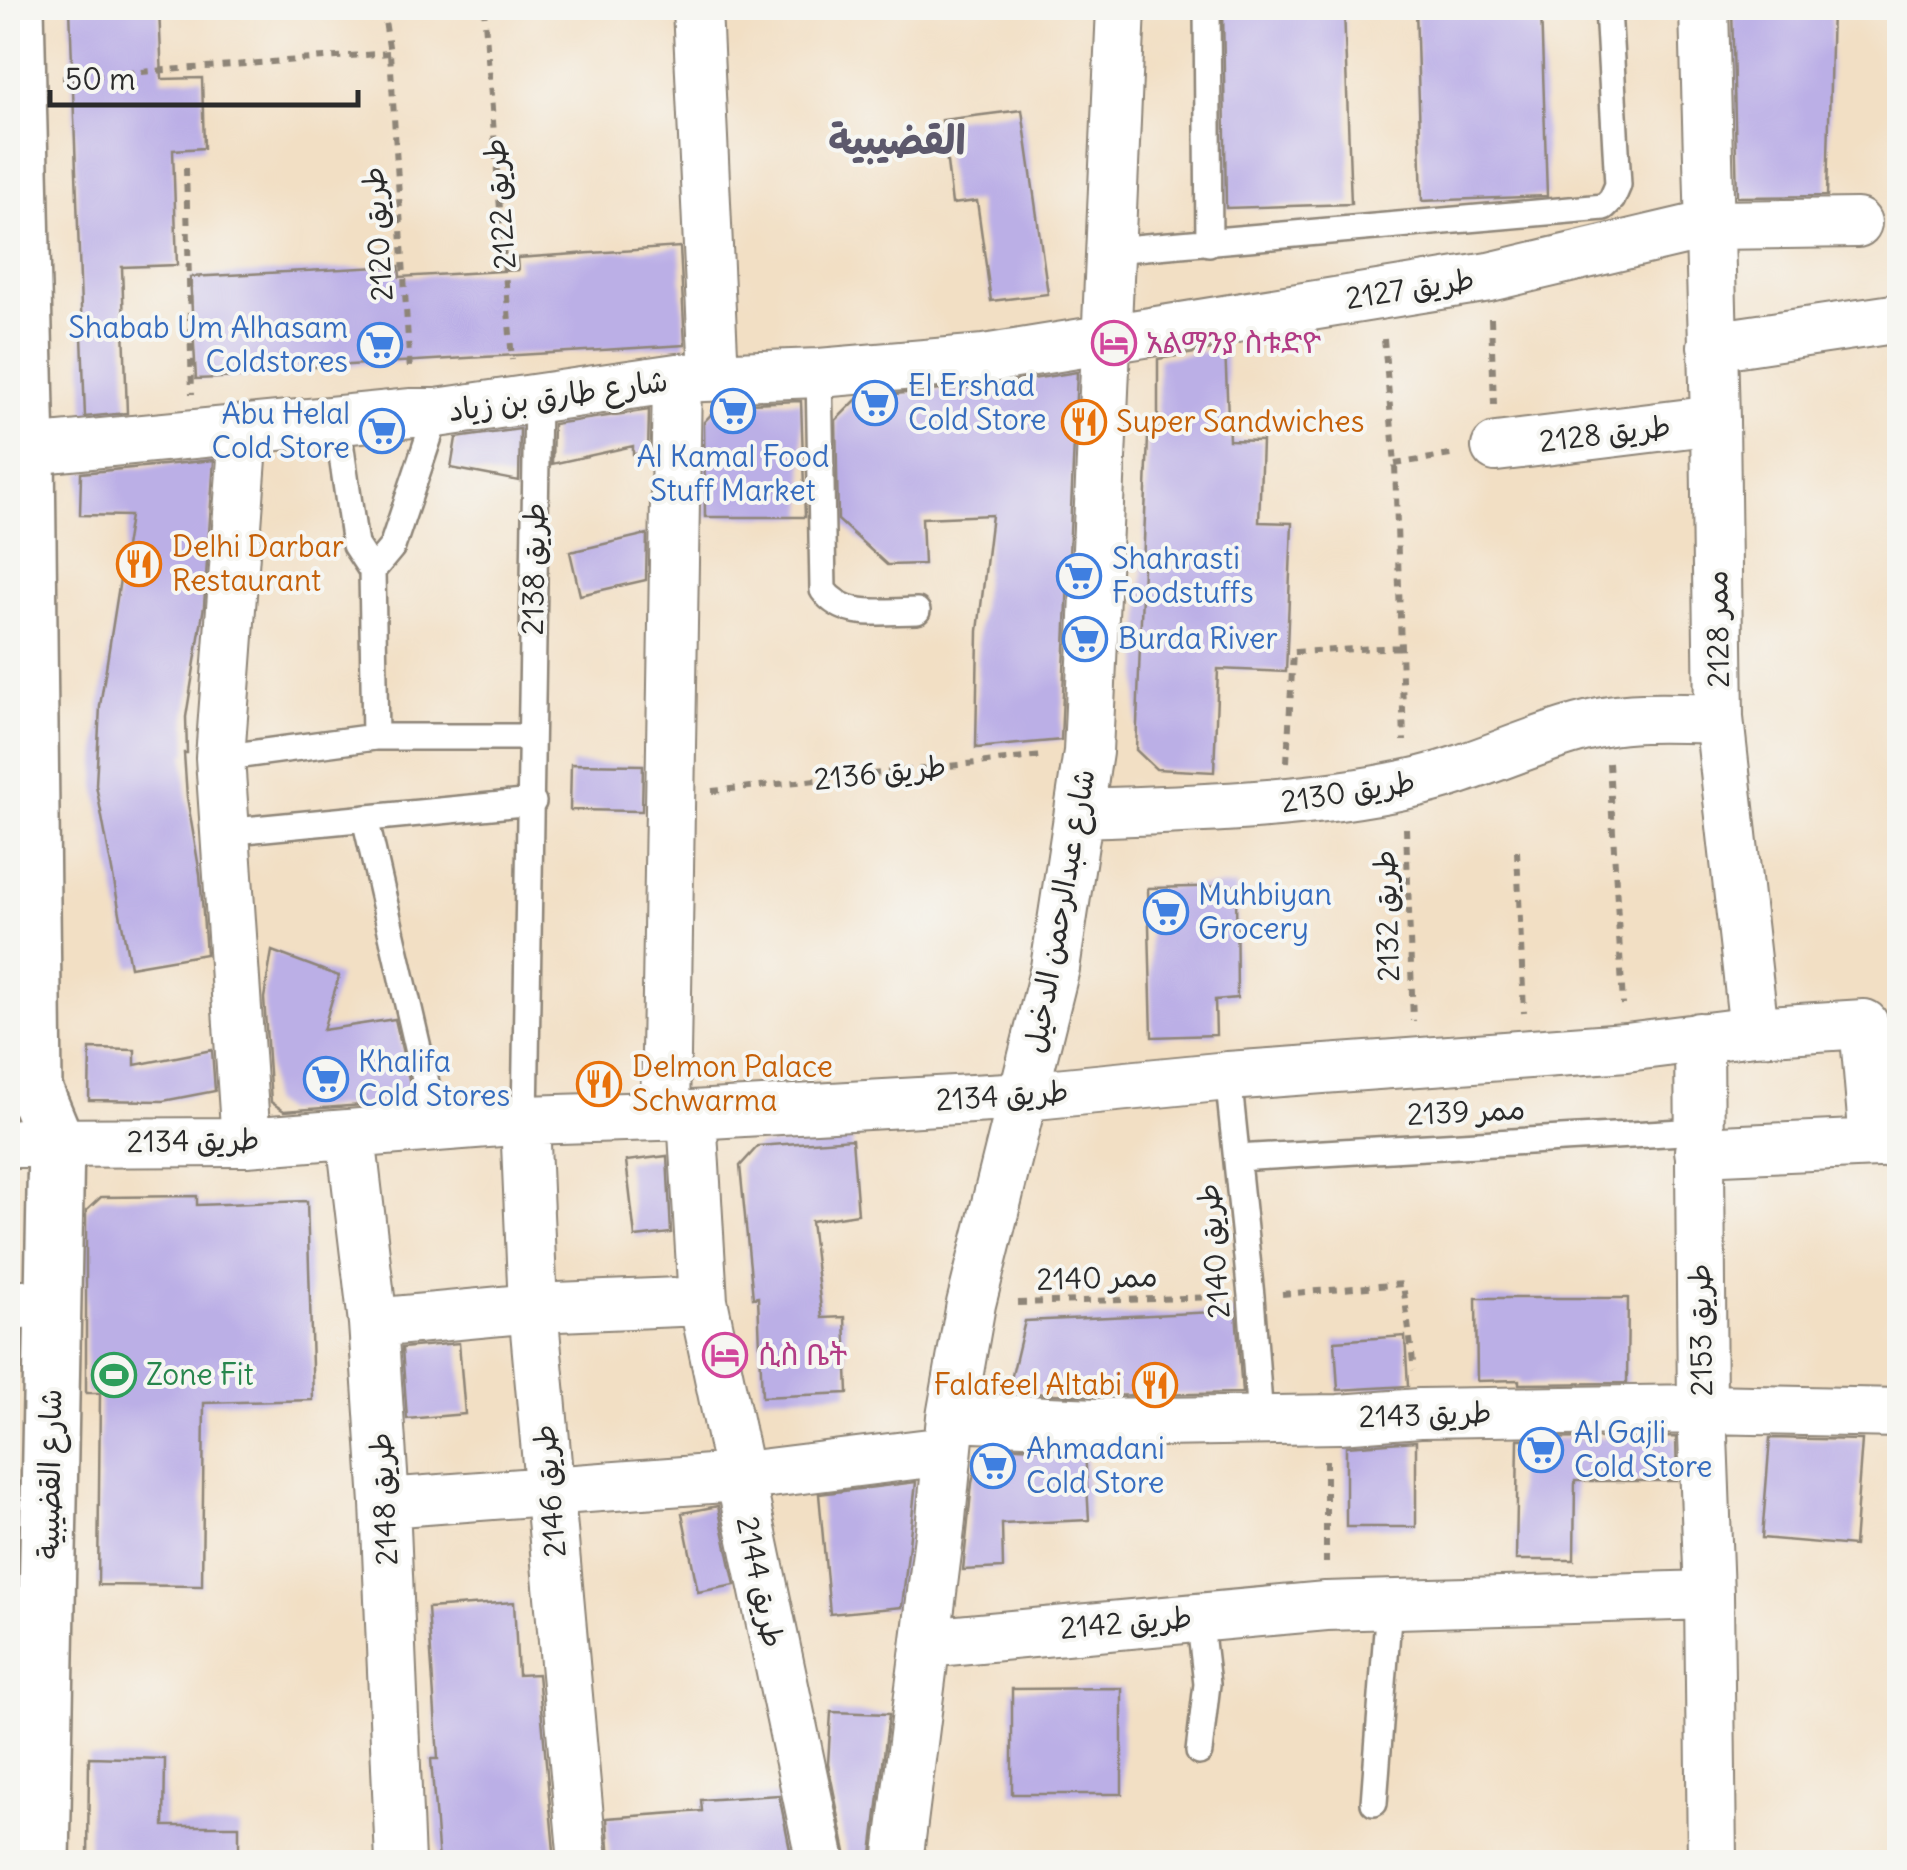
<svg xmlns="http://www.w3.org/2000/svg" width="1907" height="1870" viewBox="0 0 1907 1870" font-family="Delius,'Playpen Sans Arabic','Noto Sans Ethiopic',sans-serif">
  <rect width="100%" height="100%" fill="#f6f6f2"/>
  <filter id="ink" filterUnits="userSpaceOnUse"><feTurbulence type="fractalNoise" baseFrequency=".01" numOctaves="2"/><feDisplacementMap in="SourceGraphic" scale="20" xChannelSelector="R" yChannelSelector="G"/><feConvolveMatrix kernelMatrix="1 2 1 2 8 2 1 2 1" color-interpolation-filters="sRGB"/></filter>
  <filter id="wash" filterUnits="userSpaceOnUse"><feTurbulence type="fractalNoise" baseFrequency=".0048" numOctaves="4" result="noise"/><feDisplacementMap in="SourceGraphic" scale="40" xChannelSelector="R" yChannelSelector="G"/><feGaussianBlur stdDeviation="2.25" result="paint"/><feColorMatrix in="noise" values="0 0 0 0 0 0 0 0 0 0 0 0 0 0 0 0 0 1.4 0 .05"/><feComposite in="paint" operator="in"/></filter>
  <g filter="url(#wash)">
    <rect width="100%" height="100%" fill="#f2dfc4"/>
    <g id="blocks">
      <path fill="#bbafe6" d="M70 8H159L162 79 202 78 204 148 173 150 177 265 122 267 127 413 85 417Z
        M1223 8H1344L1351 204 1226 208Z
        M1416 8H1541L1547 196 1422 201Z
        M1732 8H1832L1827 196 1737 197Z
        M1022 110 1048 294 991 301 977 201 952 204 942 120Z
        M680 247 685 345 266 370V376L196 379 190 277 399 266 400 277 518 270 517 258Z
        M1225 348 1229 440 1262 441 1259 522 1292 523 1286 672 1218 669 1214 772 1156 769 1136 750 1148 437H1158V359Z
        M1077 372 1061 740 976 748 978 631 992 515 922 518 924 564 887 565 838 520 836 420 859 397 988 386Z
        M801 401 805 517H705L704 422 721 404Z
        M649 410 648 454H633V446L552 464 553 424Z
        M520 429 519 481 451 468 456 438Z
        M214 460 204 606 186 717 187 753H184L187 797 200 874 206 954 130 967 96 785 100 706 130 516 80 515 81 473Z
        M647 534 646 580 580 595 570 552Z
        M571 764 643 765 642 811 570 810Z
        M1236 886 1237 998 1215 1000 1216 1035 1152 1037 1148 888Z
        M272 951 339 976 323 1030 395 1019 414 1101 284 1111 271 1102 264 998Z
        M90 1049 135 1050V1065L212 1050 215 1091 163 1101 89 1100Z
        M852 1139 858 1214 811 1221 822 1318 845 1317 848 1393 762 1397 758 1297 753 1298 740 1166 758 1146Z
        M667 1156 671 1233 635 1237 626 1161Z
        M197 1196V1205L307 1201 313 1400 204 1403 202 1586 98 1585 100 1393H86V1211L101 1197Z
        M1476 1298H1628L1627 1383 1519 1384V1380L1477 1381Z
        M1236 1311 1242 1393 1097 1396 1008 1392 1025 1321Z
        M1405 1336 1408 1386 1338 1390 1335 1341Z
        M459 1343 465 1414 407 1419 402 1348Z
        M1676 1437 1677 1481H1575L1574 1560H1516L1518 1439Z
        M1770 1438 1862 1440 1854 1546 1762 1538Z
        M1416 1441V1527H1346V1446Z
        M996 1446 1085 1450 1089 1520 1002 1524 1003 1568 963 1570 972 1483 980 1450H995Z
        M916 1482 902 1607 830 1614 819 1494Z
        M718 1506 735 1585 698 1592 682 1513Z
        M514 1602 518 1675 538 1674 555 1862H439L431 1759H438L428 1608Z
        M1122 1688V1794H1012V1689Z
        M831 1712 889 1714 871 1862H848L828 1764Z
        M89 1757 165 1759 164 1826H239V1862H88Z
        M779 1795 792 1859H789L790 1862H610L607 1818 702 1811 701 1800Z"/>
    </g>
  </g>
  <g filter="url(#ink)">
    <use href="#blocks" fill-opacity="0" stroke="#8e8578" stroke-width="2.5"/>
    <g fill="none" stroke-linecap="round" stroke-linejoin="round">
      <defs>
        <path id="lane" d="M1207 8 1209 243
          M1112 250 1604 207 1612 199 1618 185 1608 8
          M819 373 823 590C845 620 883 611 917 611
          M337 421 355 545 372 571 392 547 437 413
          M372 571 375 737
          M220 758 375 737H531
          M365 818 436 1126
          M224 832 533 802
          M1228 1076 1251 1296 1260 1420
          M525 1120 537 400
          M1237 1158 1699 1131
          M1199 1616 1207 1684 1199 1752
          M1374 1803 1389 1604"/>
        <path id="street" d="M697 8 714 376
          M1704 8 1715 420 1719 718 1754 1031
          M1712 346 1900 318
          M244 431 220 758 246 1142
          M1496 447 1715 420
          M8 452 412 413H437L677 378 819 373 984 359 1489 277 1709 225 1857 223
          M1081 813C1191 809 1300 807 1408 784 1475 770 1536 736 1604 722 1640 715 1682 719 1719 718
          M1699 1037 1702 1409 1709 1595 1712 1862
          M692 1115 703 1301 821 1862
          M665 1116 677 378
          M525 1120 533 1308 583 1862
          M351 1136 373 1323 385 1503 400 1862
          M19 1143 246 1142 525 1120 692 1115 1025 1096 1228 1076 1626 1047 1754 1031 1864 1024 1874 1142
          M1699 1151 1900 1142
          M8 1305 21 1304
          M373 1323 533 1308 703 1301
          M951 1417 1097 1423 1339 1419 1420 1413 1702 1409 1900 1413
          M385 1503 737 1477 946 1451
          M926 1643 1326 1606 1709 1595
          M898 1862 940 1529 951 1417 971 1304 1055 968 1088 752 1121 8"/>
        <path id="secondary" d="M16 8 27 450 34 1089 56 1142 42 1862"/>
      </defs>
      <use href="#lane" stroke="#8e8578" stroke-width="30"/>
      <use href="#street" stroke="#8e8578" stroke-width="52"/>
      <use href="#secondary" stroke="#8e8578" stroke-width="60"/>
      <path stroke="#8e8578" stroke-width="6" stroke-dasharray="8 8" stroke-linecap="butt" d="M383 8 390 53 410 372
        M484 8 512 360
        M62 78 390 53
        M186 168 192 394
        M1491 318 1494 405
        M1384 339 1395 464 1404 741
        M1395 464 1456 454
        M1287 762 1293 652 1402 647
        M1609 763 1623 1005
        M712 791 1043 756
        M1406 828 1413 1021
        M1517 851 1524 1013
        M1282 1294 1403 1284 1414 1370
        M1018 1303 1220 1297
        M1326 1460V1563"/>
      <use href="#lane" stroke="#fff" stroke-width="25"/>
      <use href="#street" stroke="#fff" stroke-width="48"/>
      <use href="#secondary" stroke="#fff" stroke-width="55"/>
    </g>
  </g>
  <defs>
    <symbol id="hotel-ring" viewBox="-11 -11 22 22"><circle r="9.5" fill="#f6f6f2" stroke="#d1479c" stroke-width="1.5"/><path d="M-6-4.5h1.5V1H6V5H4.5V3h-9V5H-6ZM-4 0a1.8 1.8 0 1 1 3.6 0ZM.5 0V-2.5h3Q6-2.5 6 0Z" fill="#d1479c"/></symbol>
    <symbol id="supermarket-ring" viewBox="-11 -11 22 22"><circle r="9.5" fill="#f6f6f2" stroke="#3f7fe0" stroke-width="1.5"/><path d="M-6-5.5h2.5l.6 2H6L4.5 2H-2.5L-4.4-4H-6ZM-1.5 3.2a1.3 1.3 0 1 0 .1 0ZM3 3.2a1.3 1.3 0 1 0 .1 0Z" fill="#3f7fe0"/></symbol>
    <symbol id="restaurant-ring" viewBox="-11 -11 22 22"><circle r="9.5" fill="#f6f6f2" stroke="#e8710a" stroke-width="1.5"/><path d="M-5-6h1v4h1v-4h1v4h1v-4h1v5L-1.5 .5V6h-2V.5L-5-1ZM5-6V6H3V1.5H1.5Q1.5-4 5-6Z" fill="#e8710a"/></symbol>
    <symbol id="stadium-ring" viewBox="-11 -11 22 22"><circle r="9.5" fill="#f6f6f2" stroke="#2e9e5b" stroke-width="1.5"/><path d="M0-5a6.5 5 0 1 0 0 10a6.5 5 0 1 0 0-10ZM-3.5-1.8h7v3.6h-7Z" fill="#2e9e5b"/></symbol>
  </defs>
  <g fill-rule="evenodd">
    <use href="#hotel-ring" x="1089" y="318" width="50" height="50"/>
    <use href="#supermarket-ring" x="355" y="320" width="50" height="50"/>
    <use href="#supermarket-ring" x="850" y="378" width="50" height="50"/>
    <use href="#supermarket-ring" x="708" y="386" width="50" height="50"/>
    <use href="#restaurant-ring" x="1059" y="397" width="50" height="50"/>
    <use href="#supermarket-ring" x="357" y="406" width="50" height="50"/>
    <use href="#restaurant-ring" x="114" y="539" width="50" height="50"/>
    <use href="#supermarket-ring" x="1054" y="551" width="50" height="50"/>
    <use href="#supermarket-ring" x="1060" y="614" width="50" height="50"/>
    <use href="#supermarket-ring" x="1141" y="887" width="50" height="50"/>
    <use href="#supermarket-ring" x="301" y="1054" width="50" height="50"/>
    <use href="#restaurant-ring" x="574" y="1059" width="50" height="50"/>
    <use href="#hotel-ring" x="700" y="1330" width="50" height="50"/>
    <use href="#stadium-ring" x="89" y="1350" width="50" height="50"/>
    <use href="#restaurant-ring" x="1130" y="1360" width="50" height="50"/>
    <use href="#supermarket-ring" x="1516" y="1425" width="50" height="50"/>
    <use href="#supermarket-ring" x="968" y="1441" width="50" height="50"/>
  </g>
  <g text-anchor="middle" stroke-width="8" stroke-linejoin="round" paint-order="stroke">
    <g font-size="30" fill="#2b2b2b" stroke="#f6f6f2">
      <text transform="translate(500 204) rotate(-95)" y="10">طريق 2122</text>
      <text transform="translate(378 234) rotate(-94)" y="10">طريق 2120</text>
      <text transform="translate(1410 289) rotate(-9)" y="10">طريق 2127</text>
      <text transform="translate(558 396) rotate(-8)" y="10">شارع طارق بن زياد</text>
      <text transform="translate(1605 434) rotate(-7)" y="10">طريق 2128</text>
      <text transform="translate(534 569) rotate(-89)" y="10">طريق 2138</text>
      <text transform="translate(1718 629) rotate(-91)" y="10">ممر 2128</text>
      <text transform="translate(880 773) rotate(-6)" y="10">طريق 2136</text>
      <text transform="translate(1348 792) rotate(-9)" y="10">طريق 2130</text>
      <text transform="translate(1060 911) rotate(-80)" y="10">شارع عبدالرحمن الدخيل</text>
      <text transform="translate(1387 916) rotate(-92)" y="10">طريق 2132</text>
      <text transform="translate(1002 1096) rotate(-4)" y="10">طريق 2134</text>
      <text transform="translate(1466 1112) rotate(-3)" y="10">ممر 2139</text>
      <text transform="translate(193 1141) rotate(-1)" y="10">طريق 2134</text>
      <text transform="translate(1214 1251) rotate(-95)" y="10">طريق 2140</text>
      <text transform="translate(1097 1278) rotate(-2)" y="10">ممر 2140</text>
      <text transform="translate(1701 1330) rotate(-91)" y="10">طريق 2153</text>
      <text transform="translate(1425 1415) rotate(-2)" y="10">طريق 2143</text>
      <text transform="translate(50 1474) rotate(-89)" y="10">شارع القضيبية</text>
      <text transform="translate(550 1491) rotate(-95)" y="10">طريق 2146</text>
      <text transform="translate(384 1499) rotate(-93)" y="10">طريق 2148</text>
      <text transform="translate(760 1582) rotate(78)" y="10">طريق 2144</text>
      <text transform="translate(1126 1623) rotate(-5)" y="10">طريق 2142</text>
    </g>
    <g font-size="30" fill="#366cbe" stroke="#f6f6f2" text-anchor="start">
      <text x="348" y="338" text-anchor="end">Shabab Um Alhasam<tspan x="348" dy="34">Coldstores</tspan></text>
      <text x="908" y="396">El Ershad<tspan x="908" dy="34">Cold Store</tspan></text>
      <text x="350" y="424" text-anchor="end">Abu Helal<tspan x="350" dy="34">Cold Store</tspan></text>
      <text x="733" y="467" text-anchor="middle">Al Kamal Food<tspan x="733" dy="34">Stuff Market</tspan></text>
      <text x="1112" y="569">Shahrasti<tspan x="1112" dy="34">Foodstuffs</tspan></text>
      <text x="1118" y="649">Burda River</text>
      <text x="1198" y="905">Muhbiyan<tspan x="1198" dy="34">Grocery</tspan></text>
      <text x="358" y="1072">Khalifa<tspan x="358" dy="34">Cold Stores</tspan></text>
      <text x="1574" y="1443">Al Gajli<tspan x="1574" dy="34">Cold Store</tspan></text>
      <text x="1026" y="1459">Ahmadani<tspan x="1026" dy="34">Cold Store</tspan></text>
    </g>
    <g font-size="30" fill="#b23c85" stroke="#f6f6f2" text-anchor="start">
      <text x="1146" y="353">አልማንያ ስቱድዮ</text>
      <text x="758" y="1365">ሲስ ቤት</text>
    </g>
    <g font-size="30" fill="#c56008" stroke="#f6f6f2" text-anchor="start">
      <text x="1116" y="432">Super Sandwiches</text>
      <text x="172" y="557">Delhi Darbar<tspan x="172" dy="34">Restaurant</tspan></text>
      <text x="632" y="1077">Delmon Palace<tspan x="632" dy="34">Schwarma</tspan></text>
      <text x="1122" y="1395" text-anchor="end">Falafeel Altabi</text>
    </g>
    <g font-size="30" fill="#27864d" stroke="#f6f6f2" text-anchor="start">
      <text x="146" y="1385">Zone Fit</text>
    </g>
    <g font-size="40" font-weight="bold" fill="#5d596c" stroke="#f6f6f2">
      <text x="897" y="154">القضيبية</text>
    </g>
  </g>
  <rect width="1907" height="1870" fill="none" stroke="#f6f6f2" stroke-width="40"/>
  <path d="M50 90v15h308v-15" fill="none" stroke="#2b2b2b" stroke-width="5"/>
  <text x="65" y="90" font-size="30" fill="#2b2b2b" stroke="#f6f6f2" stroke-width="8" paint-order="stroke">50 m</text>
</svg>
